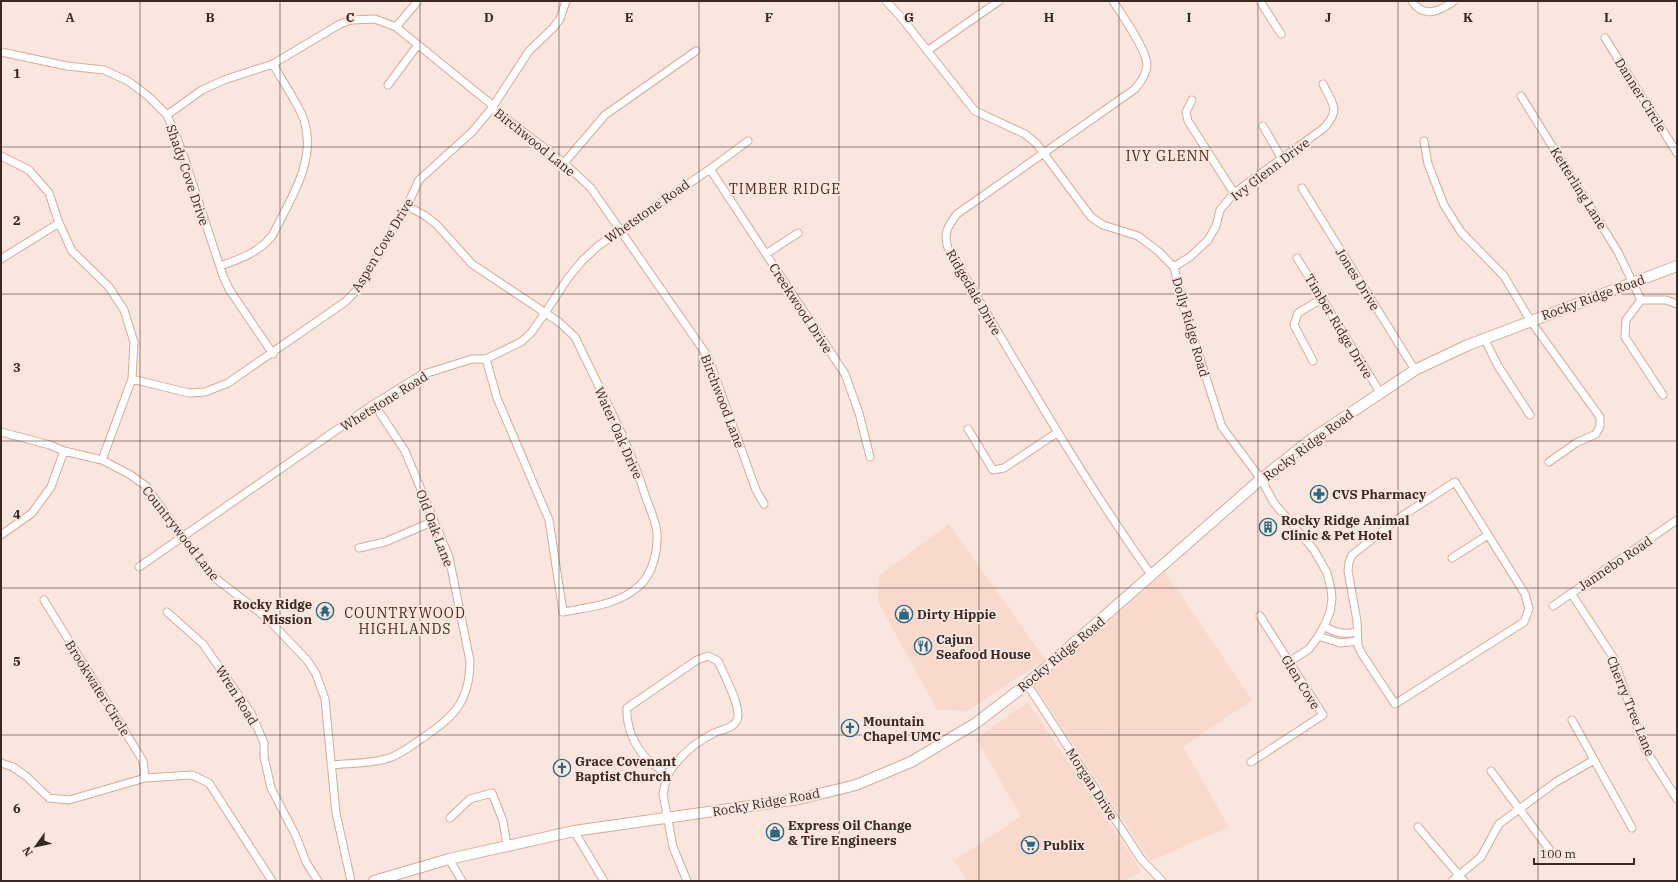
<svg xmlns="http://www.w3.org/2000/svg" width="1678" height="882" viewBox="0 0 1678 882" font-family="'IBM Plex Serif',serif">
  <rect width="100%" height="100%" fill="#f9e6df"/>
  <path fill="#f9d9cc" d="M949 524 1045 659 968 711 937 710 878 602 879 576Z
    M1165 572 1252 700 1183 747 1229 827 1150 861 1035 686Z
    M1028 702 1142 872 1124 881H968L954 861 1021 816 976 739Z"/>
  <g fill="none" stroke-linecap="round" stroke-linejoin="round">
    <defs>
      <path id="street" d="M886 1 900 16 975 111 1025 134 1036 143 1091 217 1103 225 1138 236 1158 251 1174 267 1184 309 1222 427 1261 479 1274 503 1314 550 1327 573 1331 589 1332 599 1330 612 1324 626 1318 637 1309 649 1289 662
        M1113 1C1122 15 1146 49 1147 64 1147 74 1141 82 1135 89L957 214C948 226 943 233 948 248 1014 358 1077 471 1152 576
        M1260 1 1281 34
        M1412 1C1423 19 1440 11 1454 1
        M396 27 418 1
        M1605 38 1677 153
        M927 51 999 1
        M1 52 67 66 104 70 128 81 148 96 167 115 182 151 223 276 229 289 273 354
        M388 85 417 46
        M1521 96 1618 252 1641 300H1666L1677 304
        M1192 100 1186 112 1188 121 1234 193
        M167 115 202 90 224 80 273 64 340 24 351 20 375 19 396 27 491 104 492 108 564 163 591 188 708 357 756 490 764 504
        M1263 126 1282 159
        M1424 141 1428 164 1444 205 1461 232 1504 276 1530 320 1600 417V426L1596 434 1576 443 1549 462
        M1 156 29 170 49 193 59 223 72 251 109 287 124 310 134 342 132 379 102 460
        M564 163 605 115 696 51
        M710 169 845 374 859 413 870 457
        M1302 188 1415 370
        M407 206 424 215 436 224 472 264 559 322 575 337C600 390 629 442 646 498 650 509 656 521 657 533 658 550 653 574 639 586 618 605 590 607 563 612L549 520 497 398 486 359
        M766 254 798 233
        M1297 258 1381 394
        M1 259 59 223
        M220 266C240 259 258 253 272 236 290 200 317 161 304 120 299 105 281 79 273 64
        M1174 267 1191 256 1208 240 1216 226 1220 210 1234 193 1324 128C1341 109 1333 105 1323 84
        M1641 300 1626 320 1625 337 1663 395
        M1484 338 1498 366 1530 415
        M1313 361 1294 325 1298 313 1323 298
        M132 379 189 393 205 392 228 383 345 302 357 290 407 206 419 180 472 132 492 108 529 51 553 28 560 19 566 1
        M968 429 993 470 1004 468 1058 432
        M1 432 50 445 64 451 102 460 129 474 146 486 201 563 215 578 267 618 307 660 316 674 325 699 336 813 351 881
        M1455 482 1525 594 1529 609 1524 622 1395 704 1362 654 1358 646 1357 621 1348 571 1349 562 1352 555 1399 518Z
        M1 535 32 513 51 487 64 451
        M359 548 385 542 434 521
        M1452 558 1488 535
        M139 567 374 404 421 375 472 359H486L521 342 531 333 545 313 568 278 582 261 598 246 710 169 748 141
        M1571 593 1613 657 1645 749 1677 799
        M44 600 143 761 145 778
        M1553 606 1677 520
        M167 612 203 644 251 713 264 743V757L271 788 296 836 306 862 318 881
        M1324 626C1336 633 1344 635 1357 632
        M1318 636 1340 643 1358 641
        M1027 684 1141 859 1162 881
        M1572 720 1632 828
        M1251 762 1323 715 1260 616
        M1 763 13 767 26 776 49 798 69 800 145 778 192 775 209 783 272 881
        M331 765C350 763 371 764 389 758 401 754 411 746 421 739 453 718 470 702 470 661L449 557 405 451 374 404
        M1491 771 1549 849
        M667 776C678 757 694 743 714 733 723 729 737 728 738 716 739 702 724 675 718 661L708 656 697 660 627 708C626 728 635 748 650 762 656 767 662 769 667 776L663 794 673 847 687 881
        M450 818 470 799 492 793 503 821 507 845
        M1418 827 1464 881
        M574 831 604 881
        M449 859 462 881
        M1452 881 1481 857 1499 824 1556 782 1594 760"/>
      <path id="secondary" d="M374 881 449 859 574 831 799 799 856 785 911 762 976 723 1027 684 1261 479 1313 438 1415 370 1468 345 1677 266"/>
    </defs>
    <use href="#street" stroke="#d6ab99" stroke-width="9"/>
    <use href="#secondary" stroke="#d6ab99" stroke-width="12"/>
    <use href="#street" stroke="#fff" stroke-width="7"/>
    <use href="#secondary" stroke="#fff" stroke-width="10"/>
  </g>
  <path fill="none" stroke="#392922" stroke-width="1" stroke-opacity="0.55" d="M140 1V881M280 1V881M420 1V881M559 1V881M699 1V881M839 1V881M979 1V881M1119 1V881M1258 1V881M1398 1V881M1538 1V881M1 147H1677M1 294H1677M1 441H1677M1 588H1677M1 735H1677"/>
  <defs>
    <symbol id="pharmacy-ring" viewBox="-11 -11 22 22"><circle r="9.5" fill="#f9e6df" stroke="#2a687e" stroke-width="1.5"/><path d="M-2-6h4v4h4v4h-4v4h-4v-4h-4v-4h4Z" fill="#2a687e"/></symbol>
    <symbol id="building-ring" viewBox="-11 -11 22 22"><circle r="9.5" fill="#f9e6df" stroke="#2a687e" stroke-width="1.5"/><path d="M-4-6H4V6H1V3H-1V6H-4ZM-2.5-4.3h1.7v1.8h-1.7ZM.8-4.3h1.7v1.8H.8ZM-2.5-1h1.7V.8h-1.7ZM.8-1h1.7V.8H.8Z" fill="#2a687e"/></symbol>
    <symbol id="temple-ring" viewBox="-11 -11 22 22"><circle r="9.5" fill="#f9e6df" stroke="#2a687e" stroke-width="1.5"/><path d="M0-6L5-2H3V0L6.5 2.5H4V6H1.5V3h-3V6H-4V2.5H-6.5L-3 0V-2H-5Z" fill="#2a687e"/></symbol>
    <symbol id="shop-ring" viewBox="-11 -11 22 22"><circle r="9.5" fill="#f9e6df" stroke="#2a687e" stroke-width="1.5"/><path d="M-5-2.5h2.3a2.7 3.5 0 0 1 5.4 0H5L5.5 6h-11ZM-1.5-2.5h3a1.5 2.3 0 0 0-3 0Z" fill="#2a687e"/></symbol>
    <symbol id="restaurant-ring" viewBox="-11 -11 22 22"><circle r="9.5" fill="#f9e6df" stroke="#2a687e" stroke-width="1.5"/><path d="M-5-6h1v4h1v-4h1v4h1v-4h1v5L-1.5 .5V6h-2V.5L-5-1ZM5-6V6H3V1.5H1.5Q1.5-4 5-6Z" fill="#2a687e"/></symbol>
    <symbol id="church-ring" viewBox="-11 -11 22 22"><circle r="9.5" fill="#f9e6df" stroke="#2a687e" stroke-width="1.5"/><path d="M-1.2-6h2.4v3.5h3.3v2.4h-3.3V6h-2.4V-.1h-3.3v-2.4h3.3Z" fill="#2a687e"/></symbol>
    <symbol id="supermarket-ring" viewBox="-11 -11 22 22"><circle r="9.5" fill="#f9e6df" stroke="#2a687e" stroke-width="1.5"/><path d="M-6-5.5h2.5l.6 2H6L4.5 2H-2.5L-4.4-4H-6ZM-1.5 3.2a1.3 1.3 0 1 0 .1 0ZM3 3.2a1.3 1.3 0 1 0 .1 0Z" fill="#2a687e"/></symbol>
  </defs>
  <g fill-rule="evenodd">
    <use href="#pharmacy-ring" x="1309" y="484" width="20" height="20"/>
    <use href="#building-ring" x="1258" y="517" width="20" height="20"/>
    <use href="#temple-ring" x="315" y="601" width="20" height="20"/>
    <use href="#shop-ring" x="894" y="604" width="20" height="20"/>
    <use href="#restaurant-ring" x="913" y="636" width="20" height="20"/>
    <use href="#church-ring" x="840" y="718" width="20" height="20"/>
    <use href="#church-ring" x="552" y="758" width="20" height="20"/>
    <use href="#shop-ring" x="765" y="822" width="20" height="20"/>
    <use href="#supermarket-ring" x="1020" y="835" width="20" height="20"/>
  </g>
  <g text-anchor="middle" stroke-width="4" stroke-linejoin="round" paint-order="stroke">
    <g font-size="13" fill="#392922" stroke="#f9e6df">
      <text transform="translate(1641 95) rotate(58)" y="5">Danner Circle</text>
      <text transform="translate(535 142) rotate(39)" y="5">Birchwood Lane</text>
      <text transform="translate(1270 169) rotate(-37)" y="5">Ivy Glenn Drive</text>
      <text transform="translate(188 175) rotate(71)" y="5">Shady Cove Drive</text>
      <text transform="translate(1579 188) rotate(58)" y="5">Ketterling Lane</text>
      <text transform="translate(647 211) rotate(-35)" y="5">Whetstone Road</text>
      <text transform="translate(382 245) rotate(-59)" y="5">Aspen Cove Drive</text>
      <text transform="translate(1358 279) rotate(58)" y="5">Jones Drive</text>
      <text transform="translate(974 292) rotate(60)" y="5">Ridgedale Drive</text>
      <text transform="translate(1593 297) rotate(-20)" y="5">Rocky Ridge Road</text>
      <text transform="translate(801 308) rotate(57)" y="5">Creekwood Drive</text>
      <text transform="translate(1339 326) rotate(59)" y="5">Timber Ridge Drive</text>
      <text transform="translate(1191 327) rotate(74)" y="5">Dolly Ridge Road</text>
      <text transform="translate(384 401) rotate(-32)" y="5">Whetstone Road</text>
      <text transform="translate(723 401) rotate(69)" y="5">Birchwood Lane</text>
      <text transform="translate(619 433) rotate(66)" y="5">Water Oak Drive</text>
      <text transform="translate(1308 445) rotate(-37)" y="5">Rocky Ridge Road</text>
      <text transform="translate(435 528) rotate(69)" y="5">Old Oak Lane</text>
      <text transform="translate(181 533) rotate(52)" y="5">Countrywood Lane</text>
      <text transform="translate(1615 563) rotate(-34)" y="5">Jannebo Road</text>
      <text transform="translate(1061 654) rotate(-40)" y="5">Rocky Ridge Road</text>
      <text transform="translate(1301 682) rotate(58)" y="5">Glen Cove</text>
      <text transform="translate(98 688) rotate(58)" y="5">Brookwater Circle</text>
      <text transform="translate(237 695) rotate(58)" y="5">Wren Road</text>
      <text transform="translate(1631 706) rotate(68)" y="5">Cherry Tree Lane</text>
      <text transform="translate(1092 784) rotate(57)" y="5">Morgan Drive</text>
      <text transform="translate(766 802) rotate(-10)" y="5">Rocky Ridge Road</text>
    </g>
    <g font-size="13" font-weight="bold" fill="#392922" stroke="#f9e6df" text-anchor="start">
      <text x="1332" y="499">CVS Pharmacy</text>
      <text x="1281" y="525">Rocky Ridge Animal<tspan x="1281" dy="15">Clinic &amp; Pet Hotel</tspan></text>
      <text x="312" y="609" text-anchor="end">Rocky Ridge<tspan x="312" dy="15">Mission</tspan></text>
      <text x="917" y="619">Dirty Hippie</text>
      <text x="936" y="644">Cajun<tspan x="936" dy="15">Seafood House</tspan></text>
      <text x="863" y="726">Mountain<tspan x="863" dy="15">Chapel UMC</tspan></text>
      <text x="575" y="766">Grace Covenant<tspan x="575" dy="15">Baptist Church</tspan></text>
      <text x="788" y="830">Express Oil Change<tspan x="788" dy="15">&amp; Tire Engineers</tspan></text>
      <text x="1043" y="850">Publix</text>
    </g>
    <g font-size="14" letter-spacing="1" fill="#4b291a" stroke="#f9e6df">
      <text x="1168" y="161">IVY GLENN</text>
      <text x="785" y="194">TIMBER RIDGE</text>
      <text x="405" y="618">COUNTRYWOOD<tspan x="405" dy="16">HIGHLANDS</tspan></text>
    </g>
  </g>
  <g font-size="13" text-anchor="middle" font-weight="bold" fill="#392922" stroke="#f9e6df" stroke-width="4" stroke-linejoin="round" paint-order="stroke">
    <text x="70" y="22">A</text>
    <text x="210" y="22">B</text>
    <text x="350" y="22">C</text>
    <text x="489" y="22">D</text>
    <text x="629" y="22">E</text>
    <text x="769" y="22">F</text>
    <text x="909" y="22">G</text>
    <text x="1049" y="22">H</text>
    <text x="1189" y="22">I</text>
    <text x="1328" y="22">J</text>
    <text x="1468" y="22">K</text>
    <text x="1608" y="22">L</text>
    <text x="17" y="78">1</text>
    <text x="17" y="225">2</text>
    <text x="17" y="372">3</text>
    <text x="17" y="519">4</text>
    <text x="17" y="666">5</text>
    <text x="17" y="813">6</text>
  </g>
  <rect width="1678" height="882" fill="none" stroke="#392922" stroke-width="4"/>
  <g transform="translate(36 846) rotate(237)" stroke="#f9e6df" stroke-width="3" paint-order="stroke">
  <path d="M0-3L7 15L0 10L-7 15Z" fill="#392922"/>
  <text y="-6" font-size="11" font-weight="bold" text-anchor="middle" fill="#392922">N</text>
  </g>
  <path d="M1534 858v6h100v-6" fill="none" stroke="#392922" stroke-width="2"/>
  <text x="1540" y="858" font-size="12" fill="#392922" stroke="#f9e6df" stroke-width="3" paint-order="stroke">100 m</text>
</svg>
